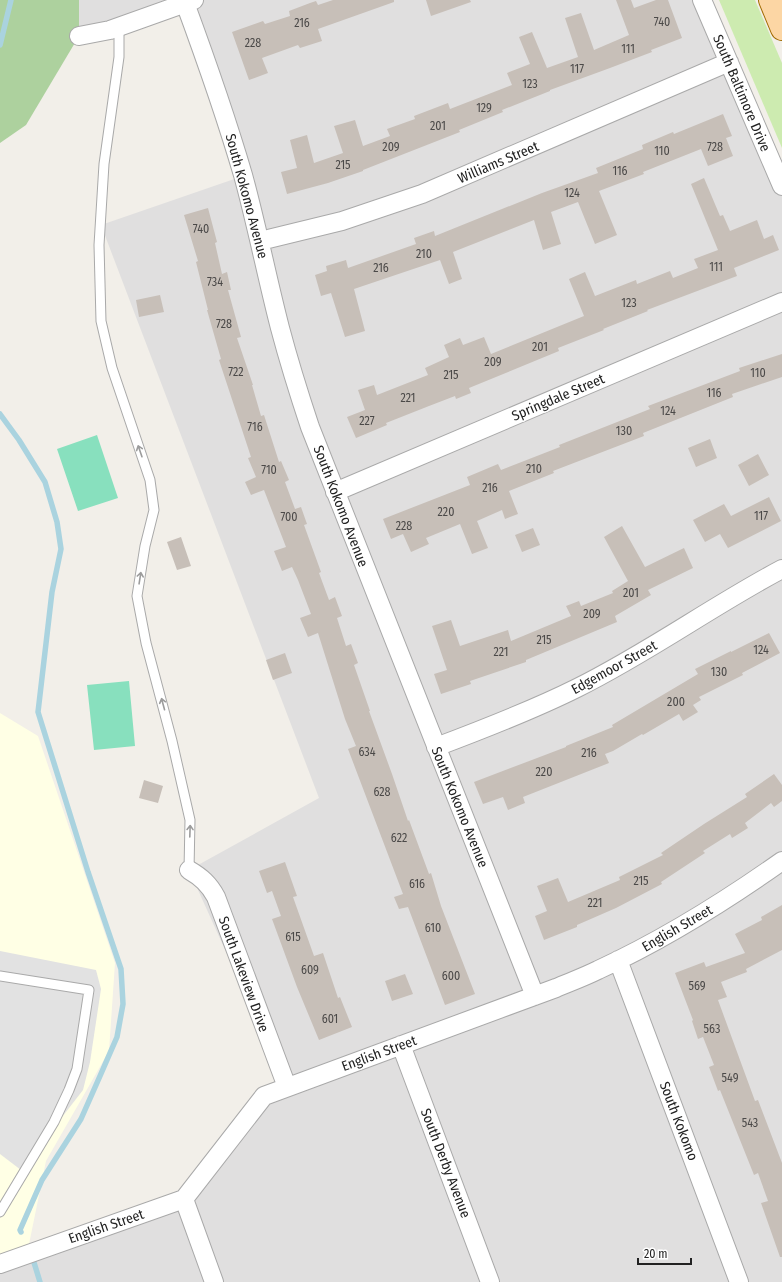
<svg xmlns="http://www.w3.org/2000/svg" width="782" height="1282" viewBox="0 0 782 1282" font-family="'Fira Sans Condensed',sans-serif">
  <rect width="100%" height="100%" fill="#f2efe9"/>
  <path fill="#e0dfdf" d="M77 0H703L782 184V1282H0V1264L184 1199 264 1096 287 1087 189 870 319 798 101 225 243 176 185 3 79 36Z"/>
  <path fill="#ffffe5" d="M0 713 38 736 115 963 109 1051 46 1161 27 1254 0 1264Z"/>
  <path fill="#cdebb0" d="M719 0H755L782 63V148Z"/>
  <path fill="#add19e" d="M0 0H79V36L26 125 0 143Z"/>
  <path fill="#88e0be" d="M97 435 118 498 78 511 57 449Z
    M129 681 135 746 94 750 87 685Z"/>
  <path fill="#e2e2e2" d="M0 951 96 970 101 989 90 1062 83 1090 21 1170 0 1154Z"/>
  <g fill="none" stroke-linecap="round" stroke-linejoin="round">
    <path stroke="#aad3df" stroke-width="5.5" d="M0 45 11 0
      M0 414 19 440 45 482 57 522 61 549 52 592 38 712 88 872 121 969 123 1004 117 1037 100 1076 81 1119 42 1180 20 1230 21 1232
      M32 1256 40 1282"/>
  </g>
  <path fill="#c7bfb8" d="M333 0H394V2L318 29 322 41 300 48 298 45 262 58 268 73 249 80 232 32 263 21 265 24 290 16 289 11 310 3 316 1 318 5Z
    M426 0H470L471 2 431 16Z
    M616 0H631L634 8 656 0H668L682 38 651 50 652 52 610 68 550 90V91L502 110 503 112 459 130 460 132 363 170V171L328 183 287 194 281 172 297 168 290 140 307 135 314 163 343 153 334 126 355 120 363 146 390 136 387 129 415 119 414 116 448 103 450 109 512 85 507 73 530 64 519 37 532 32 547 68 578 57 565 18 581 13 594 50 629 35Z
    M723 114 732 136 726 138 733 156 708 166 701 149 643 172 644 174 599 191 617 235 595 244 578 202 551 212 561 244 543 250 534 220 453 252 462 279 449 284 440 260 354 289 365 331 345 337 331 293 321 296 315 275 327 271 326 266 346 260 348 268 416 244 414 238 434 231 435 236 542 193 598 173 596 168 643 149 642 145 673 132 674 134Z
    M704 178 720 216 723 215 730 231 757 220 764 239 773 235 779 250 734 268 737 276 647 310 648 311 603 329 604 330 558 348 559 351 469 388 471 393 456 399 455 396 429 406 386 423 387 425 356 438 347 417 365 410 358 390 374 385 377 395 428 375 425 368 449 357 444 345 460 338 463 345 484 337 491 354 584 316 569 279 585 272 595 296 636 280 637 284 670 271 673 278 698 268 694 259 718 250 691 184Z
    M208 208 217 242 215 243 222 274 227 272 231 290H228L241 337 237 338 253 385H252L261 416 264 415 279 462 281 461 289 480 285 482 295 509 301 507 307 524 304 525 321 572 319 573 329 600 335 597 342 616 337 618 346 646 351 644 358 663 354 665 370 711H369L392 774 408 821 409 820 429 874 431 873 441 906 475 994 445 1005 408 907 399 909 394 897 403 894 348 749 356 746 345 719 318 633 308 637 300 618 311 614 298 580 292 567 282 571 274 551 286 547 264 490 251 495 245 482 256 477 248 458 251 457 219 360 221 359 207 310H208L196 262 198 261 184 215Z
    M160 295 164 312 139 317 136 300Z
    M782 354V377L732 394 733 397 643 433 644 436 553 471 554 473 509 491 518 514 505 519 502 510 477 521 488 548 472 554 460 524 426 538 429 544 411 552 403 534 391 539 383 519 470 485 467 477 498 464 501 470 560 447 559 445 650 409 648 406 740 371 739 368Z
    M710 439 717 458 696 467 688 448Z
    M758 454 769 475 749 486 738 465Z
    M769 497 781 521 728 548 720 534 705 542 693 520 724 504 731 516Z
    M622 526 645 567 684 548 693 568 648 590 651 595 615 616 617 622 526 660V662L470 681 471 684 441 694 434 674 447 670 432 626 451 620 460 646 508 630 511 641 571 616 566 606 579 601 581 606 613 593 612 591 628 581 604 537Z
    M533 528 540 545 522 552 515 535Z
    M181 537 191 566 177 570 167 542Z
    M769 633 780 653 742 673 743 675 699 697 701 700 693 705 698 712 683 721 679 714 643 735 642 734 613 751 605 754 609 763 523 797 525 803 508 810 503 797 483 804 474 782 566 747V746L613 727 612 725 698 674 695 669 731 651V652Z
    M285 653 292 673 273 680 266 660Z
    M774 774 782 785V801L774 807 771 803 745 823 748 828 732 838 730 834 703 851 705 853 661 882 662 884 616 908 577 925V927L544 940 535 916 547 911 537 886 558 878 568 902 620 880 619 877 663 855 661 853 704 824 747 797 745 794Z
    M144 780 163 786 158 803 139 798Z
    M285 862 297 896 293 897 314 956 323 953 338 998 340 997 352 1027 319 1040 297 987 272 919 281 916 272 891 267 893 259 871Z
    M782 905V950L746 969 747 972 721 982 727 997 718 1000 755 1101 758 1100 782 1163V1257H780L761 1203 768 1201 758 1173 754 1175 720 1090 718 1091 709 1067 714 1065 703 1037 698 1039 692 1021 693 1020 675 973 704 962 706 967 745 953 735 934 762 920 761 917Z
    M405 974 413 994 392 1001 385 981Z"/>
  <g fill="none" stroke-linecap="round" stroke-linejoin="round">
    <defs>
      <path id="service" d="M119 26V57L104 164 99 245 101 321 112 368 150 480 154 510 145 546 137 596 146 643 172 741 190 820 189 870
        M0 976 89 990 77 1069 69 1090 54 1122 0 1212"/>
      <path id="minor" d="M702 0 782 186
        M185 3C206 60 226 117 243 175 257 226 267 278 280 328 289 362 299 394 310 427L535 996
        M79 36 110 30 194 0
        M260 241 342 221 422 194 729 62
        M335 492 782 302
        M436 747C484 729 531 711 577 688 648 653 712 606 782 569
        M189 870C201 877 209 884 216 897L287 1087
        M618 960 739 1282
        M401 1045 490 1282
        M184 1199 214 1282
        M0 1264 184 1199 264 1096 556 988C570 982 584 977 598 970 663 940 724 902 782 861"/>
      <path id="primary" d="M770 0 782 29"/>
    </defs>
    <use href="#service" stroke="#a9a9a9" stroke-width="11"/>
    <use href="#minor" stroke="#a9a9a9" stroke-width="20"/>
    <use href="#primary" stroke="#a06b00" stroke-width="24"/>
    <use href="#service" stroke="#fff" stroke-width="9"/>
    <use href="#minor" stroke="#fff" stroke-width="18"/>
    <use href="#primary" stroke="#fcd6a4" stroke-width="22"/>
  </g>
  <defs><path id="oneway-shaft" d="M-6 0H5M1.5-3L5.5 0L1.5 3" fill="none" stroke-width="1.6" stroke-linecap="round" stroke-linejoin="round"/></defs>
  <g stroke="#9c9c9c">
    <use href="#oneway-shaft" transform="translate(140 451) rotate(-109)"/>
    <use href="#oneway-shaft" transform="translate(140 578) rotate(-81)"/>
    <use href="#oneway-shaft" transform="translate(163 704) rotate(-105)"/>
    <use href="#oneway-shaft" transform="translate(190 831) rotate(-88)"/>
  </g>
  <g text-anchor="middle" stroke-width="3" stroke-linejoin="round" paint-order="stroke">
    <g font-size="12" fill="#4b4948">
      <text x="662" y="26">740</text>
      <text x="302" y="27">216</text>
      <text x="253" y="47">228</text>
      <text x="628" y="53">111</text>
      <text x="577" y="73">117</text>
      <text x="530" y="88">123</text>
      <text x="484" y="112">129</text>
      <text x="438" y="130">201</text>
      <text x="391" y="151">209</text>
      <text x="715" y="151">728</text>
      <text x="662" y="155">110</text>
      <text x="343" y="169">215</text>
      <text x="620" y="175">116</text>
      <text x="572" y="197">124</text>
      <text x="201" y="233">740</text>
      <text x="424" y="258">210</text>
      <text x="716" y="271">111</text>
      <text x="381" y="272">216</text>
      <text x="215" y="286">734</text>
      <text x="629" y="307">123</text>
      <text x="224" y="328">728</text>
      <text x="540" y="351">201</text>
      <text x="493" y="366">209</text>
      <text x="236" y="376">722</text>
      <text x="758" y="377">110</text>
      <text x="451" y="379">215</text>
      <text x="714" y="397">116</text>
      <text x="408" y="402">221</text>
      <text x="668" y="415">124</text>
      <text x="367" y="425">227</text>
      <text x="255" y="431">716</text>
      <text x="624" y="435">130</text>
      <text x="534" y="473">210</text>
      <text x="269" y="474">710</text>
      <text x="490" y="492">216</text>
      <text x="446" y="516">220</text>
      <text x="761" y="520">117</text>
      <text x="289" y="521">700</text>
      <text x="404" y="530">228</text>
      <text x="631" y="597">201</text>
      <text x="592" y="618">209</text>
      <text x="544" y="644">215</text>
      <text x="761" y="654">124</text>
      <text x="501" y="656">221</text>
      <text x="719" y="676">130</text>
      <text x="676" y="706">200</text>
      <text x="367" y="756">634</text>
      <text x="589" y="757">216</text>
      <text x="544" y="776">220</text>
      <text x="382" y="796">628</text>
      <text x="399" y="842">622</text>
      <text x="641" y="885">215</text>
      <text x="417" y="888">616</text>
      <text x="595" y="907">221</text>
      <text x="433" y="932">610</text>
      <text x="293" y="941">615</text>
      <text x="310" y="974">609</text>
      <text x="451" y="980">600</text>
      <text x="697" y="990">569</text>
      <text x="330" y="1023">601</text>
      <text x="712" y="1033">563</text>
      <text x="730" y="1082">549</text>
      <text x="750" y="1127">543</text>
    </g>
    <g font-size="14" fill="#222" stroke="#fff">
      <text transform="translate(742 93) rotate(67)" y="5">South Baltimore Drive</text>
      <text transform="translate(498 162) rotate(-23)" y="5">Williams Street</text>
      <text transform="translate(247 196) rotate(75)" y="5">South Kokomo Avenue</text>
      <text transform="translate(558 397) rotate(-23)" y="5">Springdale Street</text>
      <text transform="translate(341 506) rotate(69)" y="5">South Kokomo Avenue</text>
      <text transform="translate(614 667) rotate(-29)" y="5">Edgemoor Street</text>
      <text transform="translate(460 807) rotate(68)" y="5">South Kokomo Avenue</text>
      <text transform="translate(677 928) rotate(-30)" y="5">English Street</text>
      <text transform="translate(244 974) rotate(70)" y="5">South Lakeview Drive</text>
      <text transform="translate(379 1053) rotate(-20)" y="5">English Street</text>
      <text transform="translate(679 1121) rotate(69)" y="5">South Kokomo</text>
      <text transform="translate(446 1163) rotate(69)" y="5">South Derby Avenue</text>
      <text transform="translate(106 1226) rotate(-19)" y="5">English Street</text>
    </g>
  </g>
  <path d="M638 1258v6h53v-6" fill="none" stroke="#222222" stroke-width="2"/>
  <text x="644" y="1258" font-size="12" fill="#222222" stroke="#ffffff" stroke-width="3" paint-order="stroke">20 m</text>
</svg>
